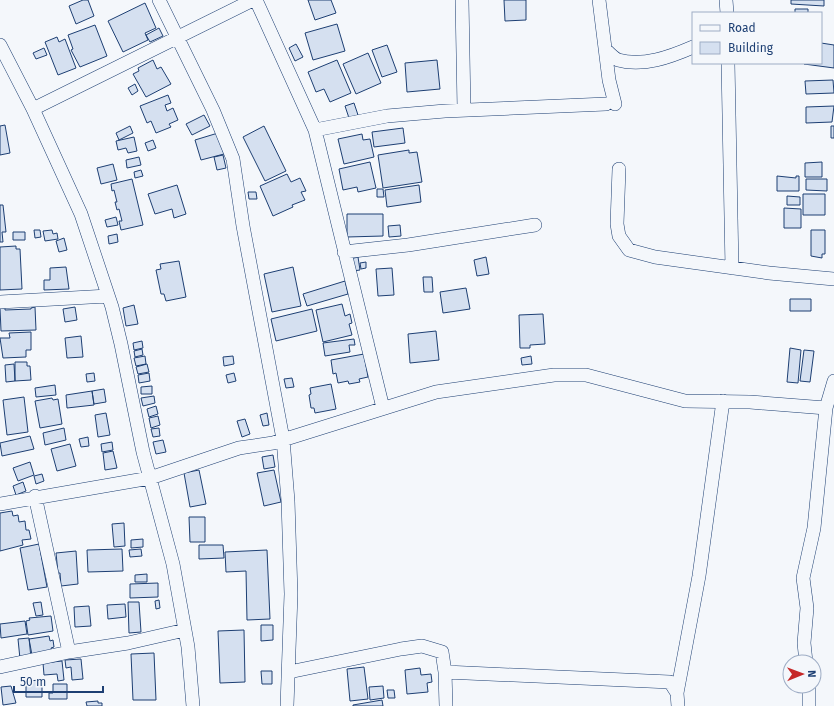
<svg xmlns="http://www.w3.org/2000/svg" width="834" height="706" viewBox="0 0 834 706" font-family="'Fira Sans',sans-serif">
  <rect width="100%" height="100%" fill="#f4f7fb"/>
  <path fill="#d5e0f0" stroke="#1d3f73" d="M83 0H88L94 16 76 24 69 6Z
    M308 0H331L336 13 315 20Z
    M504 0H526V20L505 21Z
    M791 0H824V6L791 4Z
    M145 3 156 28 145 33 148 40 123 52 108 21Z
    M795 9H808V13H795Z
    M337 24 345 51 313 60 305 33Z
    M95 25 107 56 80 67 71 50 73 49 68 35Z
    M159 28 163 36 150 42 146 35Z
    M57 37 59 42 65 39 76 68 58 75 45 42Z
    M821 43 834 45V68L804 64 821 63Z
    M296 44 303 57 295 61 289 48Z
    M387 45 397 72 382 77 372 50Z
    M44 48 47 55 36 59 33 53Z
    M368 53 381 83 356 94 343 64Z
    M153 60 157 69 161 67 171 84 146 97 133 74 139 71 138 68Z
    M337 60 351 93 330 102 324 89 316 92 308 72Z
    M437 60 440 89 407 92 405 63Z
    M833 80 834 93 806 94 805 81Z
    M135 84 138 91 132 95 128 88Z
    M168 95 171 103 165 105 167 111 173 108 178 120 169 124 171 127 156 133 151 121 147 123 140 106Z
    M354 103 358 115 349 118 345 106Z
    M834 106 832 122 806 123V107Z
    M204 115 210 126 192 135 186 124Z
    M5 125 10 153 0 155V126Z
    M130 126 133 133 119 140 116 133Z
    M264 126 286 171 265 181 243 137Z
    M831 126H834V138H831Z
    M403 128 405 143 374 147 372 132Z
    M218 133 224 154 201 160 195 140Z
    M362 134 363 140 370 139 374 157 344 164 338 139Z
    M134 137 137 151 128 153 126 148 118 150 116 141Z
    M153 140 156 148 148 151 145 143Z
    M409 150V153L417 152 422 182 383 188 378 155Z
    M223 155 226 168 217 170 214 157Z
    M139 157 141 165 127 168 126 160Z
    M370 162 376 188 358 192 357 187 343 190 339 169Z
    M822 162V177H805V163Z
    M113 164 117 180 101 184 97 168Z
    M141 170 143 176 135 178 134 172Z
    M287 174 291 182 300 178 306 191 301 192 305 200 292 205 293 207 273 216 260 186Z
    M777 176 796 178V176H799V191H777Z
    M132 179 143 225 121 230 119 221H122L119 209 117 210 115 202H117L114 190 112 191 111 184Z
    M806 179H827V191L806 190Z
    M177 185 186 214 174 218 172 209 155 214 148 194Z
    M419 185 421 202 387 207 385 190Z
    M377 189H383L384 197H377Z
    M248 192H256L257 199H249Z
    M803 194H825V215H803Z
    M787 196 800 197V205H787Z
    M0 205H3L6 232H2L3 242H0Z
    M784 208 801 209V228H784Z
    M347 214H383V236L347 237Z
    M116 217 118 225 107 227 105 220Z
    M400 225 401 236 389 237 388 226Z
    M34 230H40L41 237 35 238Z
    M52 230 53 234 57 233 58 239 45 241 43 231Z
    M811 230H825V254H822V258L811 256Z
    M13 232H25V240H13Z
    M117 234 118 242 109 244 108 236Z
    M64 238 67 250 59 252 56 241Z
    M16 246V249H20L22 289 0 290V247Z
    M358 257 360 270 353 271 350 259Z
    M486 257 489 274 477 276 474 260Z
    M179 261 186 297 166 301 164 294H161L156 270 161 269 160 264Z
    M366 262V268L361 269 360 263Z
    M66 267 69 289 44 290V280H50V268Z
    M293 267 301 306 272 312 264 274Z
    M392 268 394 295 378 296 376 269Z
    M423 277H432L433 292H424Z
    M345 281 348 294 307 306 303 294Z
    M466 288 470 309 443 313 440 292Z
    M790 299H811V311H790Z
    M342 304 345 316 350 314 352 323 349 324 352 335 323 342 316 310Z
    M134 305 138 324 126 326 123 308Z
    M35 307 36 330 1 331 0 308H5V310L31 309V308Z
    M75 307 77 320 65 322 63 309Z
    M312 309 317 331 276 341 271 319Z
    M543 314 545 344 530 345V348H520L519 315Z
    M436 331 439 360 410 363 408 334Z
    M31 332V350H26V357L3 358 0 338H10L9 333Z
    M81 336 83 357 67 358 65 338Z
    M354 339 355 345H349L350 352 325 356 323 343Z
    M142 341 143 348 134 350 133 343Z
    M790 348 801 350 798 383 787 382Z
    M142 349 143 355 135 357 134 351Z
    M804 350 814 351 810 382 800 381Z
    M364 354 368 377 359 379 360 382 349 384 348 381 338 383 336 373 333 374 331 360Z
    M145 356 146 364 136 366 134 358Z
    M233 356 234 364 224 366 223 357Z
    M531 356 532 364 522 365 521 358Z
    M15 362H27V366H30L31 380 15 381Z
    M14 364 15 381 6 382 5 365Z
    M147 364 149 372 138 374 136 367Z
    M94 373 95 381 87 382 86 374Z
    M149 373 150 381 139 383 138 375Z
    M234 373 236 381 228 383 226 375Z
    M292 378 294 387 286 388 284 379Z
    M331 384 336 409 315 413 314 408H311L309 395 311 394 310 388Z
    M55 385 56 395 36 397 35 388Z
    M152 386V394H141V387Z
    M104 389 106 402 94 404 92 391Z
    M92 391 94 405 67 408 66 395Z
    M154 396 155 403 143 406 141 398Z
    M24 397 28 432 7 435 3 400Z
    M52 398 53 400 58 399 62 424 40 428 35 401Z
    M156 406 158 414 149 417 147 409Z
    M106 413 110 435 98 437 95 415Z
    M267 413 269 425 263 426 260 415Z
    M158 416 160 425 151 428 149 418Z
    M245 419 250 434 242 437 237 421Z
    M64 428 66 440 45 445 43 433Z
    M159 428 160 436 153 437 151 429Z
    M30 436 34 449 2 456 0 443Z
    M88 437 89 446 81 447 79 439Z
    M163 440 166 452 156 454 153 442Z
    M112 442 113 450 102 452 101 444Z
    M70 444 76 466 57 471 51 449Z
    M113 451 117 468 105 470 103 453Z
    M273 455 275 467 264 469 262 457Z
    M30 462 34 475 18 481 13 468Z
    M199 470 206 504 190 507 184 473Z
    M274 470 281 502 264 506 257 473Z
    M42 474 44 481 36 484 34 476Z
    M23 482 26 491 16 495 13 486Z
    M12 511 13 516 18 515 19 522 25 521 26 530H29L31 539 22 540 23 545 0 551V513Z
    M189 517H205V542H190Z
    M124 523 125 546 114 547 112 524Z
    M143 539V547L131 548V540Z
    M39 544 47 587 28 590 20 548Z
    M199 545H223L224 558 199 559Z
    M122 549 123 571 88 572 87 550Z
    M141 549 142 556 130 557 129 550Z
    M267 550 270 619 247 620 246 571 226 572 225 552Z
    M76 551 78 584 61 586 60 573H58L56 553Z
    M147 574V582H135V575Z
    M158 583V597L130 598V584Z
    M159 600 160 608 156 609 155 601Z
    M41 602 43 615 36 616 33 603Z
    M128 602H139L141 632 129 633Z
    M125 604 126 617 108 619 107 605Z
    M89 606 91 626 75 627 74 607Z
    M51 616 53 631 28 635 26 621 30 620 29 618Z
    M25 621 27 634 1 638 0 624Z
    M261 625H273V640L261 641Z
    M244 630 245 682 220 683 218 631Z
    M49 636 50 641 53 640 54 647 51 648 52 652 32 655 29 639Z
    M29 638 31 658 20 659 18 639Z
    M154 653 156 700H133L131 654Z
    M81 659 83 679 72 680 71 667 66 668 65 660Z
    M62 661 64 680 58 681 57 674 44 675 43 663Z
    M364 667 368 699 350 701 347 669Z
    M420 668 421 675 431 674 432 682 427 683 428 692 407 694 405 670Z
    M261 671H272V684H262Z
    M42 680V697H26V681Z
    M53 684H67V699H49V693H53Z
    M11 686 16 703 3 705 1 687Z
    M383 686 384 698 370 700 369 687Z
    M387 690H394L395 698H388Z
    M382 700 383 706H353V705Z
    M98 701V703H102V706H87L86 702Z"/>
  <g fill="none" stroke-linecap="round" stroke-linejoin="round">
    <defs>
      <path id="minor" d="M159 0 213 110 233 159 243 226 283 439 288 501 291 594 287 706
        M256 0 315 130 383 408
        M462 0 464 109
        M599 0 609 80 615 104
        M726 0 727 13
        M0 45 33 109 81 214 112 307 121 344 143 452 173 564 188 647 193 706
        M606 50C609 53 614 58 618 60 643 67 670 57 693 47
        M728 63 732 268
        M33 109 253 0
        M315 130 387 116 445 111 606 104
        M619 169 617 224 619 236 629 250 655 257 769 273 834 279
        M344 252 408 245 535 225
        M0 302 108 296
        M35 496 69 652
        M0 504 150 478 239 448 273 443 436 392 554 375H586L685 401 750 402 826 408
        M806 662 804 643 807 608 803 578 814 528 826 408 834 381
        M0 667 69 652 128 643 185 630
        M289 672 401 649 422 646 442 652 445 672 446 706
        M445 672 670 682 677 693 678 706
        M809 686V706
        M677 693 699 576 723 401"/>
    </defs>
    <use href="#minor" stroke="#1d3f73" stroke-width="14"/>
    <use href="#minor" stroke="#f4f7fb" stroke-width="13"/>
  </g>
  <rect x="692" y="12" width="130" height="52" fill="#f4f7fb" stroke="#9eadc5"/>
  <rect x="700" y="25" width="20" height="6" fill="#f4f7fb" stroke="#9eadc5"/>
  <text x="728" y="32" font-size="12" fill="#1d3f73">Road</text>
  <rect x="700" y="42" width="20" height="12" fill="#d5e0f0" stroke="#9eadc5"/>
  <text x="728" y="52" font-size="12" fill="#1d3f73">Building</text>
  <g transform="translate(802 674) rotate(89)"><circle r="19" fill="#f4f7fb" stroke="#9eadc5"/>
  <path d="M0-3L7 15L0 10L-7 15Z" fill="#c62828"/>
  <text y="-6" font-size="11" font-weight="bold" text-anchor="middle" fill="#1d3f73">N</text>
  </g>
  <path d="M14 686v6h89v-6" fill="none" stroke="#1d3f73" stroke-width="2"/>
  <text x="20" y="686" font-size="12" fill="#1d3f73" stroke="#f4f7fb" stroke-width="3" paint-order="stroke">50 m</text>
</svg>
